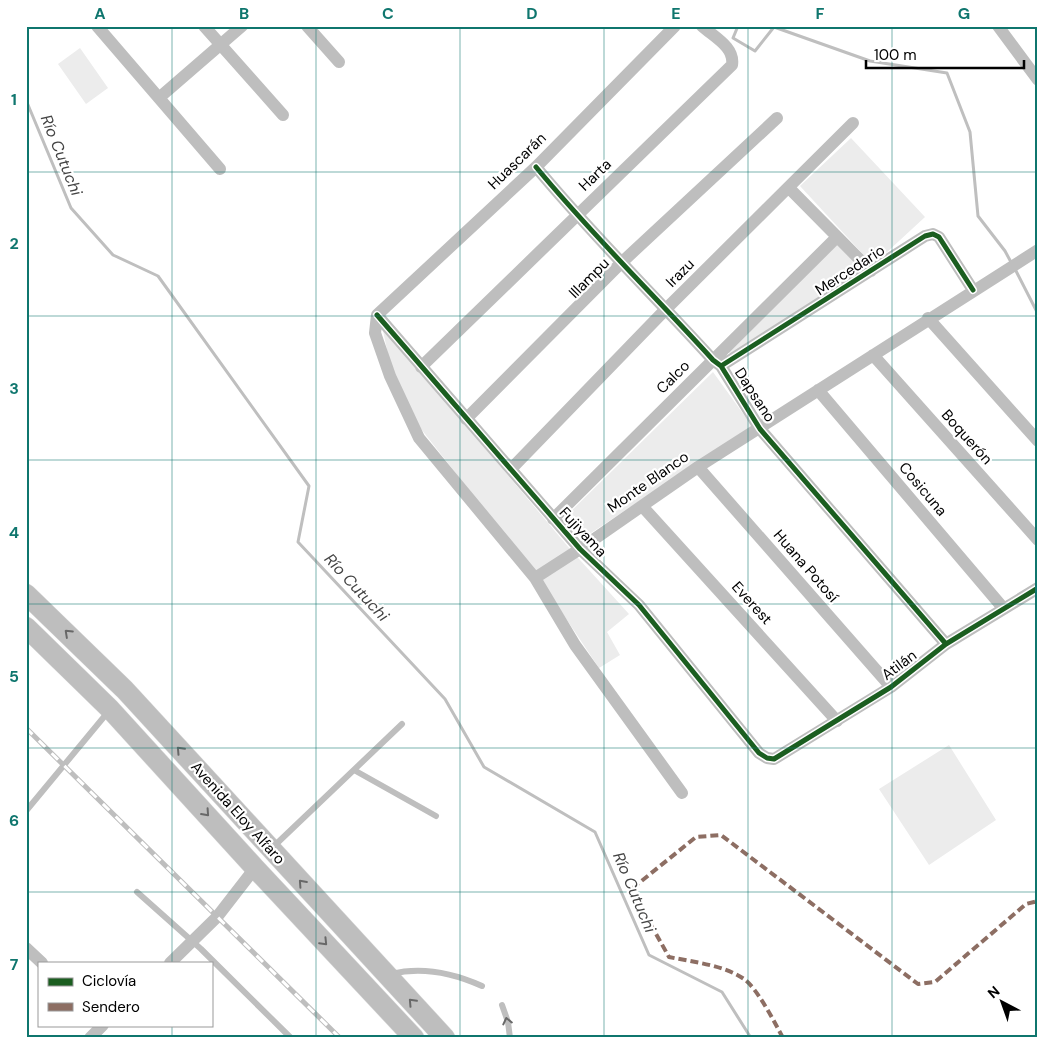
<svg xmlns="http://www.w3.org/2000/svg" width="1064" height="1064" viewBox="0 0 1064 1064" font-family="'DM Sans',sans-serif">
  <rect width="100%" height="100%" fill="#fff"/>
  <path fill="#ececec" d="M80 48 108 88 86 104 58 64Z
    M851 138 925 217 873 265 800 186Z
    M837 245 862 270 730 354 727 351Z
    M382 326 570 549 629 614 607 632 620 655 599 668 543 584 414 420 392 373Z
    M713 372 752 426 582 539 564 518Z
    M949 745 996 820 929 865 879 789Z"/>
  <g fill="none" stroke-linecap="round" stroke-linejoin="round">
    <path stroke="#bfbfbf" stroke-width="3" d="M738 26 733 38 755 51 774 27 870 61 947 73 970 132 978 216 1005 251 1012 264
      M26 100 71 208 113 255 158 276 309 486 298 542 445 699 484 767 595 832 649 955 722 992 751 1038
      M1015 269 1038 314"/>
    <defs>
      <path id="primary" d="M26 594 125 690 445 1038
        M26 627 110 709 255 868 414 1038"/>
    </defs>
    <use href="#primary" stroke="#dbdbdb" stroke-width="21"/>
    <path stroke="#bebebe" stroke-width="6" d="M354 770 436 816
      M26 811 108 712
      M272 848 402 724
      M137 892 201 949 291 1038
      M391 974C423 966 453 973 482 986
      M502 1005 508 1022 510 1038"/>
    <path stroke="#bebebe" stroke-width="12" d="M97 26 220 169
      M204 26 283 115
      M307 26 339 62
      M998 26 1038 80
      M160 97 242 26
      M536 167C592 235 654 295 713 360L721 366 760 429 946 644
      M789 188 871 271
      M377 315 580 549 639 605 759 753 767 758 774 759 891 687 946 644 1038 588
      M377 315 536 167 675 26
      M377 315 375 333 390 376 419 438 535 578
      M928 318 1038 441
      M873 355 1038 540
      M721 366 925 236 933 234 939 237 973 290
      M421 367 732 65C735 47 714 37 702 26
      M818 390 1004 609
      M466 419 620 264 777 118
      M698 467 891 687
      M511 469 666 309 853 123
      M642 506 837 721
      M553 519 837 237
      M682 793 575 645 535 578 580 549 698 467 1038 250
      M26 948 42 963
      M170 963 217 917 255 868
      M90 1038 103 1025"/>
    <use href="#primary" stroke="#bebebe" stroke-width="20"/>
    <defs>
      <path id="rail" d="M26 728 340 1038"/>
    </defs>
    <use href="#rail" stroke="#bebebe" stroke-width="5"/>
    <use href="#rail" stroke="#fff" stroke-width="3" stroke-dasharray="9" stroke-linecap="butt"/>
    <path stroke="#8d6e63" stroke-width="4" stroke-dasharray="8 4" stroke-linecap="butt" d="M783 1038C775 1023 757 988 744 979 724 965 693 962 669 957L632 891 634 887 696 837 721 835 918 984 935 982 1026 904 1038 901"/>
    <defs>
      <path id="cycleway" d="M536 167C592 235 654 295 713 360L721 366 760 429 946 644
        M377 315 580 549 639 605 759 753 767 758 774 759 891 687 946 644 1038 588
        M721 366 925 236 933 234 939 237 973 290"/>
    </defs>
    <use href="#cycleway" stroke="#fff" stroke-width="8"/>
    <use href="#cycleway" stroke="#1b5e20" stroke-width="5"/>
  </g>
  <defs><path id="oneway-chevron" d="M-2-3.5L2.5 0L-2 3.5" fill="none" stroke-width="1.6" stroke-linecap="round" stroke-linejoin="round" transform="scale(1.25)"/></defs>
  <g stroke="#686868">
    <use href="#oneway-chevron" transform="translate(68 633) rotate(-137)"/>
    <use href="#oneway-chevron" transform="translate(180 750) rotate(-133)"/>
    <use href="#oneway-chevron" transform="translate(206 813) rotate(48)"/>
    <use href="#oneway-chevron" transform="translate(302 883) rotate(-132)"/>
    <use href="#oneway-chevron" transform="translate(324 942) rotate(46)"/>
    <use href="#oneway-chevron" transform="translate(412 1002) rotate(-133)"/>
    <use href="#oneway-chevron" transform="translate(507 1021) rotate(-103)"/>
  </g>
  <path fill="none" stroke="#0f766e" stroke-width="1" stroke-opacity="0.55" d="M172 26V963M316 26V1038M460 26V1038M604 26V1038M748 26V1038M892 26V1038M26 172H1038M26 316H1038M26 460H1038M26 604H1038M26 748H1038M26 892H1038M172 1025V1038"/>
  <g text-anchor="middle" stroke-width="4.5" stroke-linejoin="round" paint-order="stroke">
    <g font-size="15" fill="#000" stroke="#fff">
      <text transform="translate(517 161) rotate(-44)" y="5">Huascarán</text>
      <text transform="translate(595 175) rotate(-44)" y="5">Harta</text>
      <text transform="translate(850 270) rotate(-33)" y="5">Mercedario</text>
      <text transform="translate(680 273) rotate(-45)" y="5">Irazu</text>
      <text transform="translate(589 278) rotate(-45)" y="5">Illampu</text>
      <text transform="translate(673 377) rotate(-45)" y="5">Calco</text>
      <text transform="translate(755 395) rotate(57)" y="5">Dapsano</text>
      <text transform="translate(967 437) rotate(48)" y="5">Boquerón</text>
      <text transform="translate(648 482) rotate(-35)" y="5">Monte Blanco</text>
      <text transform="translate(923 489) rotate(50)" y="5">Cosicuna</text>
      <text transform="translate(583 532) rotate(47)" y="5">Fujiyama</text>
      <text transform="translate(806 566) rotate(49)" y="5">Huana Potosí</text>
      <text transform="translate(752 603) rotate(48)" y="5">Everest</text>
      <text transform="translate(899 665) rotate(-37)" y="5">Atilán</text>
      <text transform="translate(238 813) rotate(48)" y="5">Avenida Eloy Alfaro</text>
    </g>
    <g font-size="16" font-style="italic" fill="#444" stroke="#fff">
      <text transform="translate(62 155) rotate(68)" y="6">Río Cutuchi</text>
      <text transform="translate(357 587) rotate(47)" y="6">Río Cutuchi</text>
      <text transform="translate(635 892) rotate(67)" y="6">Río Cutuchi</text>
    </g>
  </g>
  <rect width="1064" height="1064" fill="none" stroke="#ffffff" stroke-width="55"/>
  <rect x="38" y="962" width="175" height="65" fill="#ffffff" stroke="#999999"/>
  <rect x="48" y="978" width="25" height="8" fill="#1b5e20" stroke="#999999"/>
  <text x="82" y="986" font-size="15" fill="#000000">Ciclovía</text>
  <rect x="48" y="1003" width="25" height="8" fill="#8d6e63" stroke="#999999"/>
  <text x="82" y="1012" font-size="15" fill="#000000">Sendero</text>
  <g transform="translate(1002 1002) rotate(319)" stroke="#ffffff" stroke-width="4" paint-order="stroke">
  <path d="M0-4L9 19L0 12L-9 19Z" fill="#000000"/>
  <text y="-8" font-size="14" font-weight="bold" text-anchor="middle" fill="#000000">N</text>
  </g>
  <path d="M866 60v8h158v-8" fill="none" stroke="#000000" stroke-width="2.5"/>
  <text x="874" y="60" font-size="15" fill="#000000" stroke="#ffffff" stroke-width="4" paint-order="stroke">100 m</text>
  <rect x="28" y="28" width="1008" height="1008" fill="none" stroke="#0f766e" stroke-width="2"/>
  <g font-size="16" text-anchor="middle" font-weight="bold" fill="#0f766e">
    <text x="100" y="19">A</text>
    <text x="244" y="19">B</text>
    <text x="388" y="19">C</text>
    <text x="532" y="19">D</text>
    <text x="676" y="19">E</text>
    <text x="820" y="19">F</text>
    <text x="964" y="19">G</text>
    <text x="14" y="105">1</text>
    <text x="14" y="249">2</text>
    <text x="14" y="394">3</text>
    <text x="14" y="538">4</text>
    <text x="14" y="682">5</text>
    <text x="14" y="826">6</text>
    <text x="14" y="970">7</text>
  </g>
</svg>
